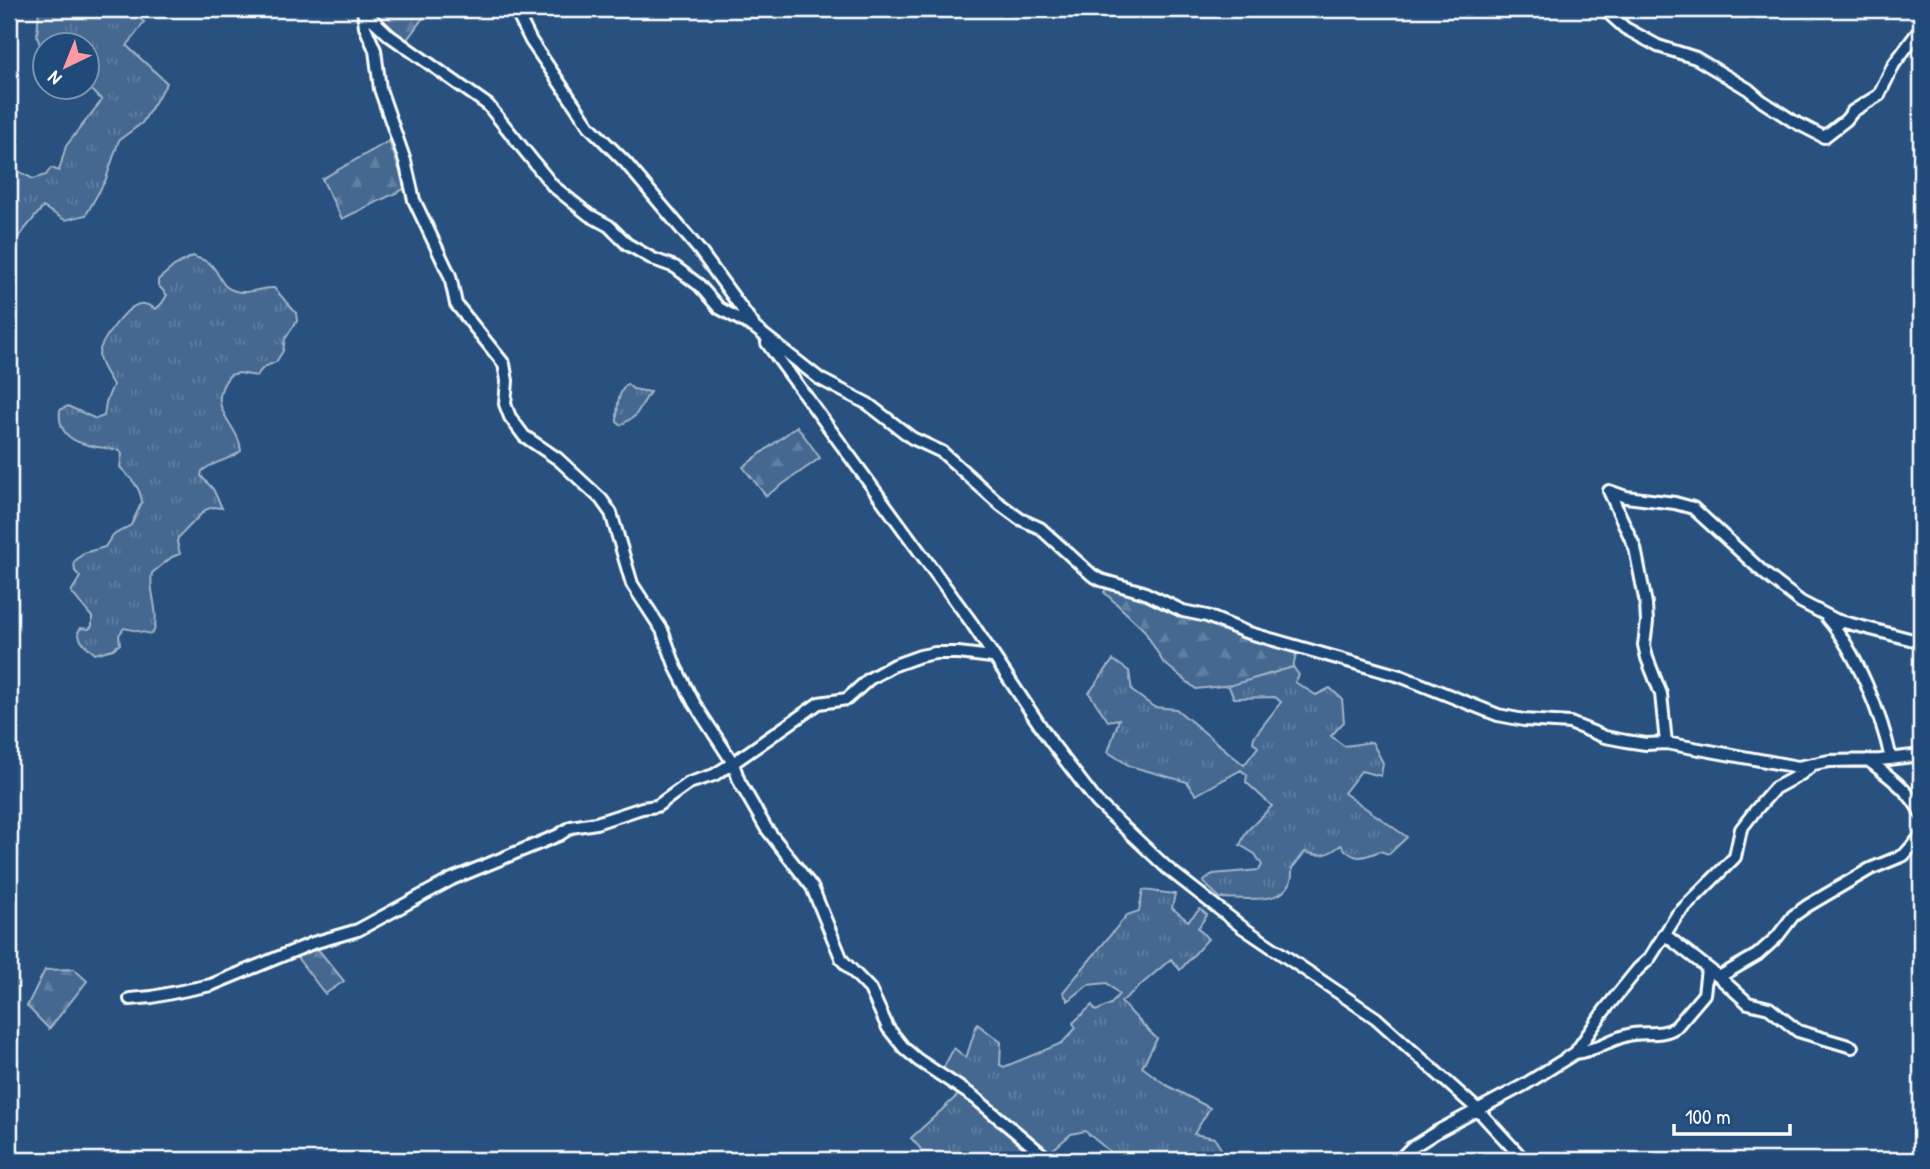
<svg xmlns="http://www.w3.org/2000/svg" width="1930" height="1169" viewBox="0 0 1930 1169" font-family="'Patrick Hand',sans-serif">
  <defs>
    <pattern id="grass-tufts" width="24" height="20" patternUnits="userSpaceOnUse" patternTransform="scale(1.75)"><rect width="24" height="20" fill="#446890"/><path d="M3 7l-1-3M5 7V3M7 7l1-3M15 17l-1-3M17 17v-4M19 17l1-3" fill="none" stroke="#607fa1"/></pattern>
    <pattern id="forest-firs" width="22" height="20" patternUnits="userSpaceOnUse" patternTransform="scale(1.75)"><rect width="22" height="20" fill="#446890"/><path d="M5 1l3.5 6h-7zM16 11l3.5 6h-7z" fill="#607fa1"/></pattern>
  </defs>
  <rect width="100%" height="100%" fill="#28517f"/>
  <filter id="ink" filterUnits="userSpaceOnUse"><feTurbulence type="fractalNoise" baseFrequency=".0143" numOctaves="2"/><feDisplacementMap in="SourceGraphic" scale="14" xChannelSelector="R" yChannelSelector="G"/><feConvolveMatrix kernelMatrix="1 2 1 2 8 2 1 2 1" color-interpolation-filters="sRGB"/></filter>
  <g filter="url(#ink)">
    <path fill="url(#grass-tufts)" stroke="#a2b4c8" stroke-width="2" d="M39 9H128L144 22 127 46 167 83 142 123 119 140 106 179 86 215 65 220 43 207 11 246 9 244V166L33 179 46 175 51 168 59 171 66 146 102 100 88 86V46H46L45 61 37 36Z
      M193 256C198 259 204 259 209 263 223 274 217 289 241 292 252 293 263 287 274 288L296 313 297 321 285 339 283 351 276 362 264 367 256 376 239 373 230 375C202 408 240 424 241 451 228 461 214 461 202 471L201 476 213 489 222 508 213 507 205 510 178 538 177 542 180 554 172 557 152 573C148 591 160 609 154 631L151 634 124 628 119 635 120 644 113 649 95 654 81 641 78 632 81 628 89 629 92 626V617L71 592 80 577 75 571 74 562 84 553 105 547 112 536 131 525 142 502C140 486 130 478 120 467L122 454 119 450C93 446 56 446 60 410L68 406 96 419 104 416 106 402 113 385C109 377 99 365 99 355 99 342 128 305 140 304 146 303 150 306 156 309L162 303 167 295 158 285V280L174 266Z
      M627 384 633 389 650 392 635 416 621 425 617 422C617 409 617 393 627 384Z
      M1113 660 1129 671 1132 691 1154 707 1176 709 1244 765 1258 747 1253 742 1254 737 1281 702 1275 697 1234 698 1228 685 1293 667 1299 675 1295 682 1316 695 1330 688 1342 699 1344 722 1331 736 1344 746 1372 742 1383 763 1381 776 1361 771 1344 793 1407 837 1389 854 1380 851C1363 858 1354 862 1341 845 1327 856 1321 857 1305 852L1292 868C1295 908 1247 898 1220 898L1203 882 1213 874 1259 870 1262 865 1255 854 1240 845 1246 832 1272 806 1246 782 1247 775 1241 770 1196 795 1187 782 1130 766 1108 752 1119 719 1108 721 1089 693Z
      M1143 890 1175 894 1172 908 1188 921 1200 909 1207 915 1198 928 1208 939 1180 970 1171 959 1121 1002 1157 1039 1142 1067 1166 1085 1210 1108 1194 1134 1214 1138 1224 1153 1221 1160H1120L1085 1131 1071 1134 1048 1154 1056 1160H924L920 1148 911 1138 958 1095 938 1078 954 1048 966 1058 977 1024 1001 1042 1000 1065 1004 1067 1062 1043 1076 1028 1073 1023 1092 1005 1096 1011 1111 1004 1119 994 1107 983 1088 985 1068 1001 1063 992 1127 915 1139 911Z"/>
    <path fill="url(#forest-firs)" stroke="#a2b4c8" stroke-width="2" d="M378 9H419L425 15 403 45 372 17Z
      M389 141 406 188 342 219 322 179Z
      M797 426 820 458 766 496 743 467Z
      M1111 582 1298 648 1293 667 1232 685 1196 689 1163 662 1144 630 1104 592Z
      M313 943 344 981 325 994 292 951Z
      M74 969 87 981 49 1029 27 1006 45 970Z"/>
    <g fill="none" stroke-linecap="round" stroke-linejoin="round">
      <defs>
        <path id="minor" d="M363 9 365 27 375 50 380 89 405 161 414 200 450 276 456 304 504 364 507 381 505 404 510 417 524 436 558 459 601 499 611 513 632 584 662 630 676 668 694 703 733 763 739 781 766 828 812 887 842 960 870 989 888 1028 904 1048 918 1060 974 1097 1049 1160
          M367 9 373 20 390 36 488 105 553 186 589 215 609 226 627 244 653 259 675 267 699 285 719 308 755 328 820 379 868 404 912 438 942 452 1001 505 1020 519 1040 528 1092 575 1101 580 1143 592 1183 611 1207 616 1246 632 1400 676 1498 715 1524 720 1570 723 1605 737 1626 741 1646 744 1666 743 1798 767 1829 761 1880 760 1921 755
          M515 9 531 41 589 126 626 163 700 251 753 324
          M1604 9 1625 28 1658 46 1696 58 1748 89 1762 101 1793 121 1824 137 1846 120 1853 111 1879 95 1894 64 1921 28
          M767 343 971 622 1051 742 1097 802 1167 868 1242 927 1376 1018 1477 1109 1524 1160
          M1609 491 1626 497 1675 503 1693 508 1765 574 1801 602 1836 620 1921 642
          M1609 491 1635 548 1646 604 1647 622 1644 645 1647 658 1661 694 1666 743
          M1827 618C1856 651 1882 716 1891 759
          M1868 760C1887 775 1911 791 1921 814
          M1664 934 1719 977 1748 1003 1769 1008 1798 1031 1852 1047
          M1719 977 1757 955 1777 937 1793 916 1807 906 1870 869 1904 855 1921 836
          M130 999 152 997 211 985 313 943 358 930 452 879 559 835 571 827 596 823 642 808 657 806 689 783 714 775 733 763 819 703 847 699 869 679 892 666 920 656 935 653H958L992 657
          M1575 1053C1597 1051 1612 1037 1633 1034 1648 1032 1663 1036 1676 1027L1704 994 1707 969
          M1399 1160 1411 1148 1438 1131 1524 1085 1575 1053 1604 1011 1638 969 1649 959 1677 915 1735 857 1741 829 1754 812 1775 788 1801 774 1811 766"/>
      </defs>
      <use href="#minor" stroke="#fff" stroke-width="16"/>
      <use href="#minor" stroke="#1f4a7a" stroke-width="10"/>
    </g>
  </g>
  <rect width="1930" height="1169" fill="none" stroke="#1f4a7a" stroke-width="35"/>
  <rect x="18" y="18" width="1895" height="1134" fill="none" stroke="#fff" stroke-width="2.5" filter="url(#ink)"/>
  <g transform="translate(66 66) rotate(223)"><circle r="33" fill="#1f4a7a" stroke="#7992af" stroke-width="2"/>
  <path d="M0-5L12 26L0 18L-12 26Z" fill="#ff9aa2"/>
  <text y="-10" font-size="19" font-weight="bold" text-anchor="middle" fill="#ffffff">N</text>
  </g>
  <path d="M1674 1124v10h116v-10" fill="none" stroke="#ffffff" stroke-width="3.5"/>
  <text x="1685" y="1124" font-size="21" fill="#ffffff" stroke="#1f4a7a" stroke-width="5" paint-order="stroke">100 m</text>
</svg>
